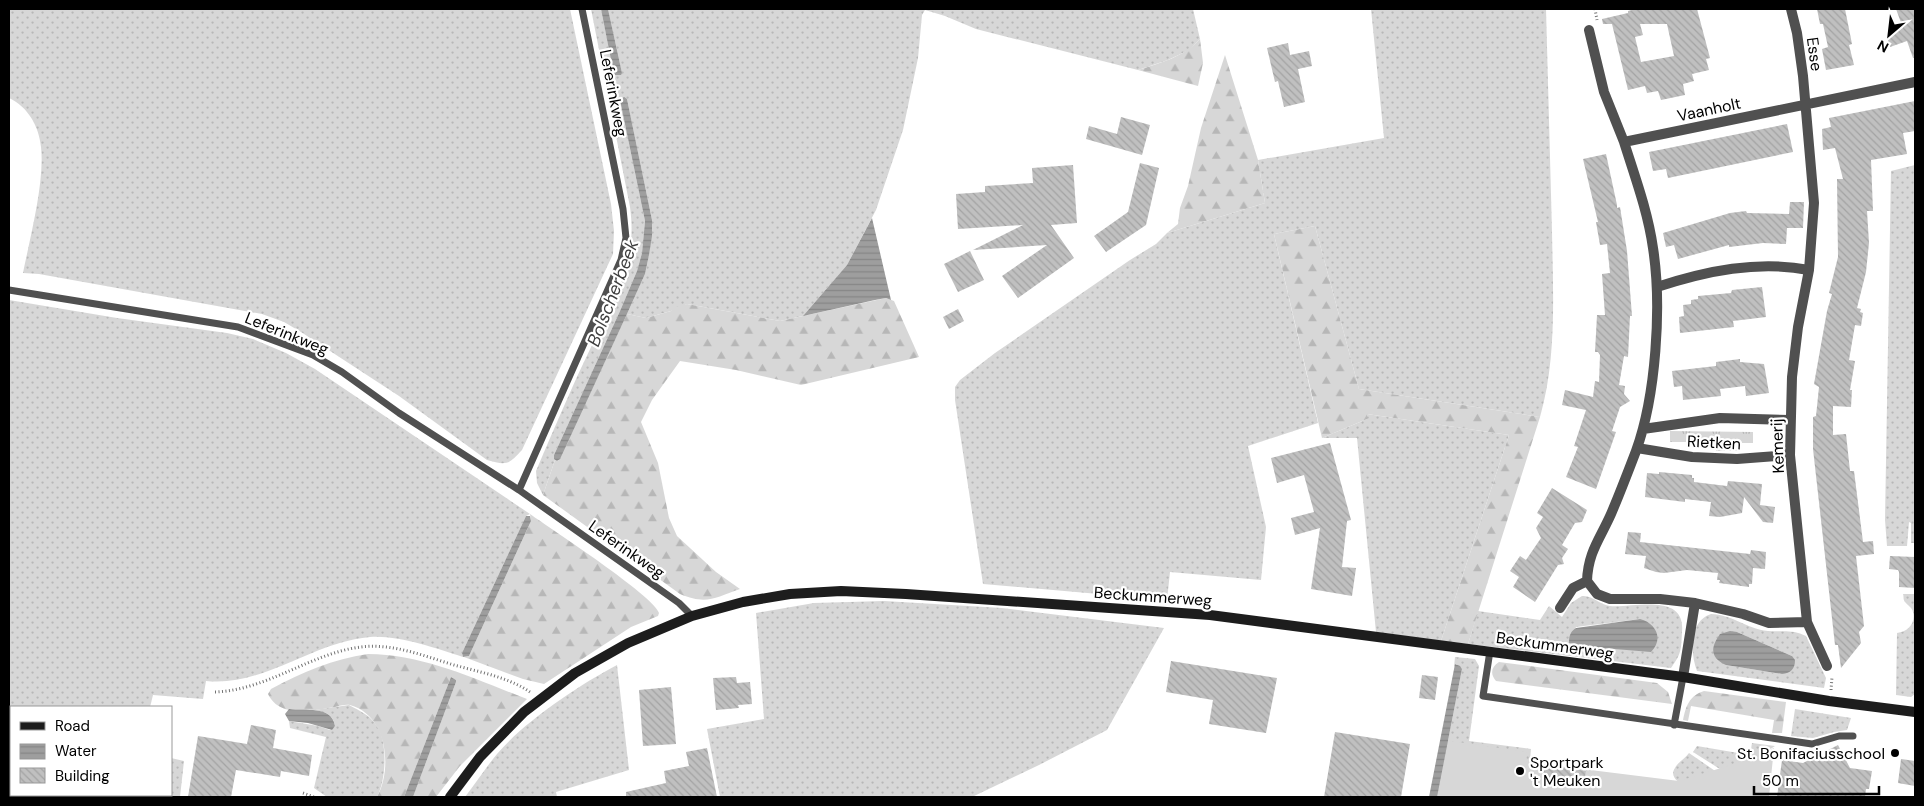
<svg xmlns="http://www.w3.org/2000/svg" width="1924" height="806" viewBox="0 0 1924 806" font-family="'DM Sans',sans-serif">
  <defs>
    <pattern id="grass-dots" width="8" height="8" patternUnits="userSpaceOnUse" patternTransform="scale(1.25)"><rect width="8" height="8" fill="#d7d7d7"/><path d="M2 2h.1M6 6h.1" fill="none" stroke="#b7b7b7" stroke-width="1.8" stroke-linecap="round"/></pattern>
    <pattern id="forest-firs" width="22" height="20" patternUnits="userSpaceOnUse" patternTransform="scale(1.25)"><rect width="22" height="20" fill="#d7d7d7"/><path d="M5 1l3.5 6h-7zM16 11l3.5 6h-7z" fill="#b7b7b7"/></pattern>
    <pattern id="park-tufts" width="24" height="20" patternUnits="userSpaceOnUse" patternTransform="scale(1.25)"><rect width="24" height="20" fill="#d7d7d7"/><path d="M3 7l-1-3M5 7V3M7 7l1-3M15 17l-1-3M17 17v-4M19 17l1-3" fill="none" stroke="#b7b7b7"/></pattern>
    <pattern id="water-rules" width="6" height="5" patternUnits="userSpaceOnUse" patternTransform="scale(1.25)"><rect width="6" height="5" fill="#9e9e9e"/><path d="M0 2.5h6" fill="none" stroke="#868686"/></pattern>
    <pattern id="building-back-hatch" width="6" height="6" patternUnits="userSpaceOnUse" patternTransform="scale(1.25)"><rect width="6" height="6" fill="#c0c0c0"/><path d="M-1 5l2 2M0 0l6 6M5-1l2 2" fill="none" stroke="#a3a3a3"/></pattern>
  </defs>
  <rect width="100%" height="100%" fill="#fff"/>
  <path fill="url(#grass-dots)" fill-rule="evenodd" d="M9 9H570L611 204 614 231 613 254 522 450C509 464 507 466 487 460L399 396 301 332 284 322 262 314 39 274 23 273C30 238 45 181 41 147 39 126 28 107 9 98Z
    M591 9H601L614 74 622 73 608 9H1193L1200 39 1189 50 1168 60 1138 70 976 29 945 16 925 10 922 15 918 58 903 130 876 210 847 265 803 316 780 321 687 304 671 311 646 318 627 314 645 274 649 255 652 220 627 99 622 98 620 100 645 221 642 253 637 271 620 311 554 455 555 460 543 495 537 483 536 471C554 429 572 386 592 345 614 296 638 264 630 207Z
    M1371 9H1546C1548 83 1550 158 1552 232 1553 293 1557 358 1540 417L1359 389 1315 226 1274 234 1318 423 1248 446 1266 527 1261 580 1170 572 1167 600 983 584 955 400V387L960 380 995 353 1130 260 1156 244 1167 233 1265 203 1258 160 1384 138Z
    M1915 165V543H1911V523L1909 522 1907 546H1887L1885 520 1891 171Z
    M9 300 117 318 227 333 253 339 286 353 315 369 530 514 526 516 462 653 463 657C435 648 399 635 370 637 312 642 264 687 206 681L203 699 153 695 150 707H11V795H171V758L184 761 180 797H9Z
    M1367 414 1509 435 1441 641 1376 632 1357 438H1322L1367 419Z
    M1903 594H1915V694L1911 697 1896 695 1897 633C1908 632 1916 623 1913 612 1912 607 1908 606 1905 602 1903 600 1904 597 1903 594Z
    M1582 596C1593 595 1600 605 1610 606 1634 608 1686 592 1682 632 1681 649 1682 653 1671 668L1468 644 1478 611 1540 620 1549 606 1562 617 1571 603ZM1640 619 1590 647 1569 643 1576 627Z
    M884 601 1002 608 1164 628 1107 730 1039 765 972 797H720L707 729 764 719 756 613 814 603Z
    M1711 614C1731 614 1747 629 1768 631 1782 632 1793 629 1806 636L1826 678 1824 688 1697 671C1690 653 1689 621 1711 614ZM1737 632 1792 656 1782 674 1726 665Z
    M1455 657 1475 659 1479 666 1469 741 1531 749 1530 761 1539 762 1538 784 1437 797 1462 669 1456 664 1454 667Z
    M617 665 629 770 556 792 557 797H465C476 783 486 767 497 754 525 721 579 685 617 665Z
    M349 705C360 711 370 715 377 726 388 742 386 781 377 797H327L314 788 326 737 290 728 289 721 318 726 330 730 335 726C333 714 326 712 314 710Z
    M1795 709 1851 718 1847 730 1834 732 1813 738 1791 736Z
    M1752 743 1775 746 1745 766 1734 778 1693 752 1697 746 1750 755Z
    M1689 753 1721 775 1707 797C1698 792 1665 782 1675 768 1678 762 1685 759 1689 753Z"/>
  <path fill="url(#forest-firs)" d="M1200 39 1203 63 1198 86 1138 70C1160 63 1184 57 1200 39Z
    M1225 55 1258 160 1265 203 1167 233 1178 224 1180 208 1188 186 1201 128Z
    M1315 226 1359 389 1540 417 1468 644 1441 641 1509 435 1367 414V419L1322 438 1274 234Z
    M886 298 894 301 919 357 801 385 736 370 680 361 652 400 641 422 658 463 669 518 677 536 716 572 740 589C715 598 706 605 680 594L543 495 555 460 558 461 627 314 646 318 671 311 675 307 687 304 780 321Z
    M530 514C551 529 654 596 659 613L658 616 631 627 544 684 523 679 464 657 469 656 531 521Z
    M368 654C423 654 477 680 527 699L460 766 436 797H413L456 682V680L451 677 404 797H377C393 768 387 715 350 705 346 704 339 706 335 707 313 710 280 719 268 694L271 689C303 672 333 659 368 654Z
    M1499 662 1657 683 1668 692 1672 704 1496 681C1490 674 1491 667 1499 662Z
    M1704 691 1786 702 1782 733H1772L1774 720 1691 706 1688 721 1683 720C1686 706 1689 696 1704 691Z"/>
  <path fill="url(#park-tufts)" d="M1670 431 1753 432V443H1738L1737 451H1716V442H1670Z"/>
  <path fill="#d7d7d7" d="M1444 740 1527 752 1526 762 1679 781 1750 759 1774 748 1769 797H1433Z"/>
  <path fill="url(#water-rules)" d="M601 9H608L622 73 621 75H614Z
    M624 97 627 99 652 220V236L649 255 645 274 627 314 560 459 557 461 554 459V455L620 311 637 271 642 253 645 221 620 100Z
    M872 218 891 300 886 298 875 300 803 316 847 265Z
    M526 516H530L531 521 469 656 463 657 462 653Z
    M1640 619C1656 623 1664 639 1651 652L1590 647 1569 643C1569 636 1570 632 1576 628Z
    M1730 631 1737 632 1792 656 1795 660C1795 669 1791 673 1782 674L1726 665C1709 657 1711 647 1720 634Z
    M1455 664 1460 666 1462 669 1437 797H1429Z
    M451 677 456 680V682L413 797H404Z
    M289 709C305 712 331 704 335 726L332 730 308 723 289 721 285 714Z"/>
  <path fill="url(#building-back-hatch)" fill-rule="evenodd" d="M1636 9H1697L1710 58 1706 59 1709 70 1692 74 1694 81 1683 84 1685 95 1661 100 1658 91 1647 93 1645 86 1628 90 1612 24H1603L1602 19 1628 13V11ZM1640 24H1667L1674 56 1641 62 1635 37 1643 35Z
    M1817 9H1845L1852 44 1849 45 1854 65 1826 70 1822 49 1828 47 1823 24H1820Z
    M1896 9H1915V58H1913L1907 41 1890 47 1886 34 1903 28Z
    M1288 43 1290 55 1309 51 1312 66 1298 69 1305 102 1284 107 1278 81 1275 82 1267 48Z
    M1915 101V131L1903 133 1907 154 1871 160 1873 211H1867L1869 243 1866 272 1857 308 1861 309 1860 312 1863 313 1861 326 1855 325 1849 360 1855 361 1850 390H1852L1851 407 1833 406V435L1846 434 1850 471H1854L1863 542 1873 541 1874 554 1856 556 1864 626 1859 632 1861 643 1841 668 1838 645H1835L1813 449V417L1816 416 1819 387 1814 384 1827 311 1832 294 1829 293 1838 257 1837 179H1843L1835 148 1823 150 1822 129 1831 127 1829 118Z
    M1121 117 1150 125 1142 155 1086 139 1089 126 1117 134Z
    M1787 124 1793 152 1668 178 1666 169 1653 171 1649 152Z
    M1606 154 1617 205V208L1620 207 1627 251 1632 316H1630L1628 357 1624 356 1619 385 1625 386 1624 394 1630 401 1620 407 1612 431 1616 432 1596 489 1566 477 1578 447 1574 446 1586 410 1562 405 1565 390 1593 397 1595 381 1599 382 1600 355 1598 352H1595L1597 315H1605L1602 274 1610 273 1607 244 1600 245 1596 222H1598L1583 159Z
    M1140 163 1159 168 1146 225 1106 252 1094 236 1128 212Z
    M1073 165 1077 223 1051 225 1074 258 1018 298 1002 276 1047 245 973 250 1023 225 958 229 956 194 985 192V186L1033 183 1032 168Z
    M1790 202H1804L1803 228H1787L1786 244 1763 243 1729 247V245L1678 259 1674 245 1666 247 1663 233 1730 213 1746 211 1747 213 1789 214Z
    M970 251 984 280 958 292 944 264Z
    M1762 287 1766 317 1733 321 1734 327 1680 333 1679 317 1684 316 1683 305 1691 304V300L1698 299V296L1731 293 1732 290Z
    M958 309 964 321 949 329 943 317Z
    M1740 359V362L1764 364 1769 393 1746 396 1745 386 1720 389 1721 396 1683 400 1682 386 1674 387 1672 371 1716 366V362Z
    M1330 443 1351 520 1347 521 1342 567 1356 568 1352 596 1311 589 1320 528 1295 535 1291 518 1314 512 1304 475 1277 483 1271 458Z
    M1659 472 1692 475V478H1694V482L1727 486 1728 481 1762 484 1760 505 1775 507 1773 523 1763 522 1744 497 1742 513 1720 517 1709 516 1711 502 1685 499V502L1645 497 1647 473 1659 474Z
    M1552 488 1587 510 1582 522 1575 523 1562 545 1568 549 1562 558 1564 564 1558 565 1535 602 1513 587 1519 577 1510 571 1520 556 1526 560 1541 538 1536 528 1543 517 1537 513Z
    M1628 532 1641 533 1640 542 1750 554 1751 550 1766 552 1765 569 1753 568 1752 584H1749V587L1719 583 1720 580H1717L1718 573 1687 570 1664 573 1656 572 1644 568 1646 556 1625 554Z
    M1890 556 1915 557V588L1899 587V572L1898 570 1889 569Z
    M1171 661 1277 678 1266 733 1209 724 1213 700 1166 692Z
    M1422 675 1438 677 1435 700 1419 698Z
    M736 677 737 683 750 682 752 704 738 705 739 708 716 710 713 678Z
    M671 687 676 744 643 746 639 690Z
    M251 725 276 730 273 748 312 755 309 776 281 771 280 777 236 770 231 797H188L198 736 247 744Z
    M1335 732 1410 744 1401 797H1324Z
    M1838 745 1850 768 1872 771 1869 789H1866L1865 797H1777L1782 760 1803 763Z
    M707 748 717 797H626V792L666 783 664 771 689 766 686 752Z
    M1901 759 1915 761V786L1898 783Z
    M1544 765 1586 771 1583 786 1542 780Z"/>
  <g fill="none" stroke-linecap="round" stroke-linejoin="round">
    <path stroke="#727272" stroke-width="3" stroke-dasharray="1 2.5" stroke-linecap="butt" d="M1595 9 1597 20
      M1831 690 1832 677
      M215 692C268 690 311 653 361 647 393 643 424 656 454 665 479 672 508 677 530 692
      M303 793 314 797"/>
    <path stroke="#505050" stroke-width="7" d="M582 9 623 209 626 238 621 260 519 490 679 603 692 616
      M9 290 238 327 313 355 342 372 399 413 519 490
      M1490 651 1483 696 1812 744 1839 736H1853
      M1674 725 1683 677"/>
    <path stroke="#505050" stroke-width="10" d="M1791 9 1797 33 1803 76 1814 203 1809 270
      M1589 30 1604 92 1624 142 1915 82
      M1624 142C1635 177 1648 212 1653 248 1662 306 1656 396 1636 451 1628 472 1620 493 1611 514 1600 539 1588 552 1587 581L1597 594 1610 599H1660L1695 603 1743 614 1769 623 1807 622 1827 666
      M1657 287C1706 271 1758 260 1809 270L1798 327 1792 377 1790 455 1807 622
      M1643 429 1720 418 1790 420
      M1637 448 1692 457 1737 459 1790 455
      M1560 608 1573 588 1587 581
      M1683 677 1695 603"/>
    <path stroke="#1d1d1d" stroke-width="10" d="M450 797 480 757 524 712 575 673 628 643 692 616 743 602 790 594 841 591 906 594 1210 615 1683 677 1829 701 1915 712"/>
  </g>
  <g fill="#000" stroke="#fff" stroke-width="2">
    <circle cx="1895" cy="753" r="5"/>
    <circle cx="1520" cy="771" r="5"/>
  </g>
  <g text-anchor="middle" stroke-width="4.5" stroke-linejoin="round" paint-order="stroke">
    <g font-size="16" fill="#000" stroke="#fff">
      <text transform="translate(1815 54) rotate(82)" y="6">Esse</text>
      <text transform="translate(614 93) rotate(79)" y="6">Leferinkweg</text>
      <text transform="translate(1709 109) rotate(-12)" y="6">Vaanholt</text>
      <text transform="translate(287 333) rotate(22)" y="6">Leferinkweg</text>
      <text transform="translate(1714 442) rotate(3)" y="6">Rietken</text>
      <text transform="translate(1777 446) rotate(-92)" y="6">Kemerij</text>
      <text transform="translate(627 549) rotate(35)" y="6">Leferinkweg</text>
      <text transform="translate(1153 596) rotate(4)" y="6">Beckummerweg</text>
      <text transform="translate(1555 645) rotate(8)" y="6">Beckummerweg</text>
    </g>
    <g font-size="16" fill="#000" stroke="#fff" text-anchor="end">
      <text x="1885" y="759">St. Bonifaciusschool</text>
      <text x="1530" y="768" text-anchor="start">Sportpark<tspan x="1530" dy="18">'t Meuken</tspan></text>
    </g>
    <g font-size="18" font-style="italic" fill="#3f3f3f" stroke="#fff">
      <text transform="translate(613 293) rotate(-69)" y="6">Bolscherbeek</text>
    </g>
  </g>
  <rect width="1924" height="806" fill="none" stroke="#000000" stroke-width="20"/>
  <rect x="10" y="706" width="162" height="90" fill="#ffffff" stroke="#999999"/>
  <rect x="20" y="722" width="25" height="8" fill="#1d1d1d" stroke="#999999"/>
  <text x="55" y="731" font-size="15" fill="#000000">Road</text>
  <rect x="20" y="744" width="25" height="15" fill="url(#water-rules)" stroke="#999999"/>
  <text x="55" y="756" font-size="15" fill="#000000">Water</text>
  <rect x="20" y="768" width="25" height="15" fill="url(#building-back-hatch)" stroke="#999999"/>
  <text x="55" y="781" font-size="15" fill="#000000">Building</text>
  <g transform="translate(1889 35) rotate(208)" stroke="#ffffff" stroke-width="4" paint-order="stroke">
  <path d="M0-4L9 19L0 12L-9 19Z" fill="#000000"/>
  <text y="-8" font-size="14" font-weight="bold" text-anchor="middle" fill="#000000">N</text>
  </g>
  <path d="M1754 786v8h125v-8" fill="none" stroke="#000000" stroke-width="2.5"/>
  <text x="1762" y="786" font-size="15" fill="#000000" stroke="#ffffff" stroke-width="4" paint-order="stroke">50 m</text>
</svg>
